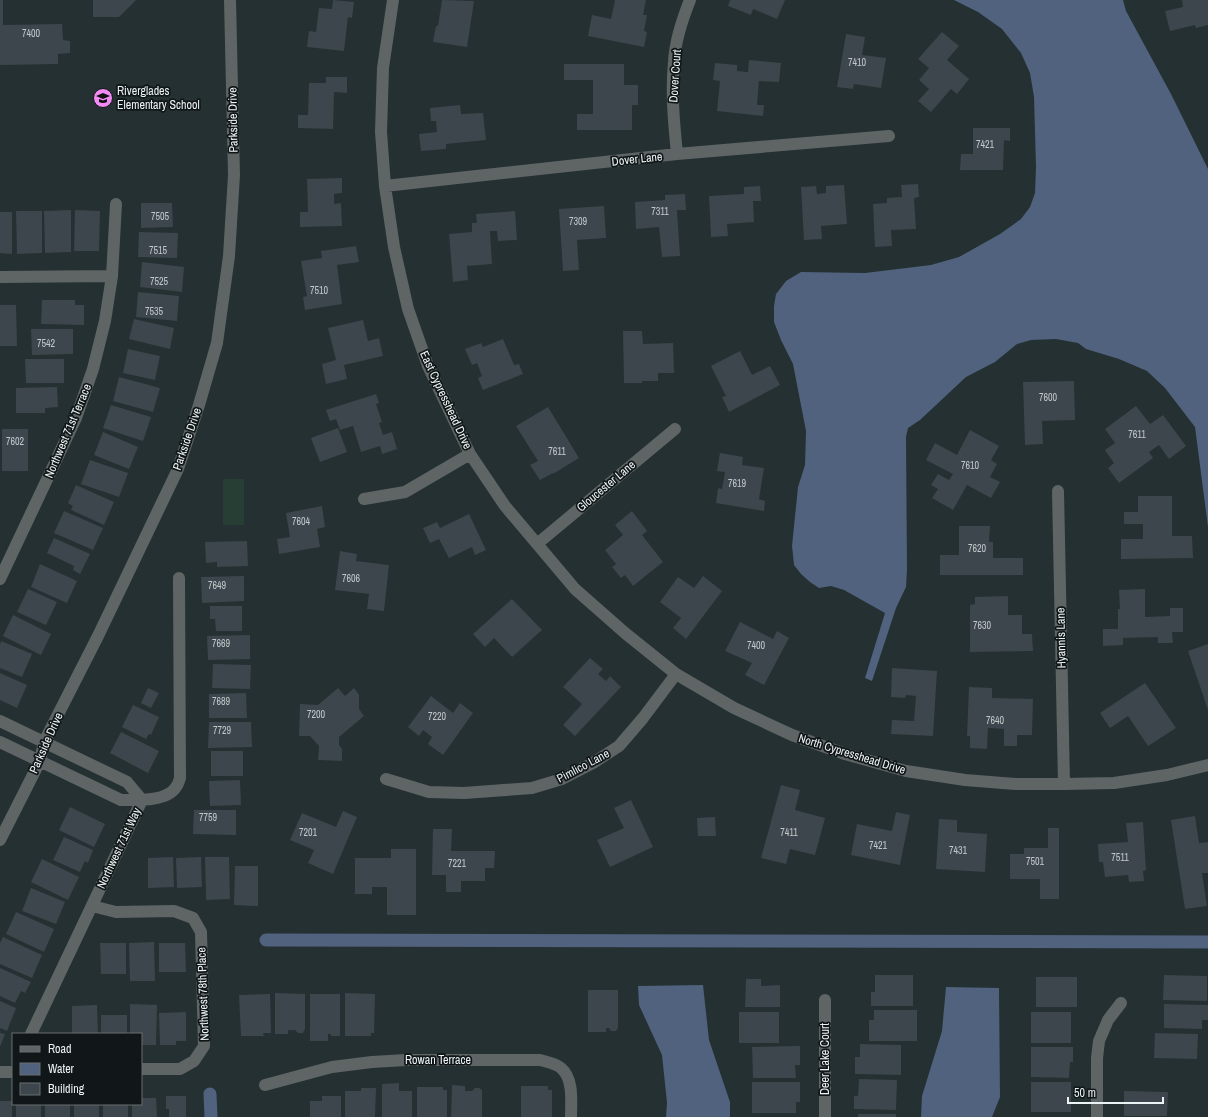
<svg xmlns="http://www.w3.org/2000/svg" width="1208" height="1117" viewBox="0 0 1208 1117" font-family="'Archivo Narrow',sans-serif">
  <rect width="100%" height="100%" fill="#243032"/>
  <path fill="#263e34" d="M244 479V525H223V479Z"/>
  <path fill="#50627d" d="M954 0H1123L1126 11 1171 94 1208 169V527L1195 427 1165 388 1147 371 1119 359 1086 349 1078 343 1056 339 1031 340 1017 344 995 362 966 377 920 420 908 428 906 437 907 570 906 587 896 608 872 681 865 678 885 613 844 590 831 586 819 588 810 582 801 574 794 565 792 546 798 487 805 465 806 431 793 364 781 340 774 322V306L776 294 786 281 801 272 865 273 931 265 959 257 1000 234 1021 219 1030 207 1035 193 1036 167 1034 97 1030 73 1021 53 1002 29 978 12Z
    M703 985 709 1040 730 1102V1117H666L667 1103 662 1055 639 1005 638 986Z
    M946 987 999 988 1000 1097 992 1117H921L922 1096 942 1031Z"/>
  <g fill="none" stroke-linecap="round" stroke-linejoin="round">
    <path stroke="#50627d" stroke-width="13" d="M266 940 1208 942
      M210 1094 211 1117"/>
  </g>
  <path fill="#3c464c" d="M0 0H3V25L62 24 63 40 70 41V53L58 54V64L0 65Z
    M93 0H136L119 17H93Z
    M333 0 354 2 352 18 348 17 344 51 307 47 309 31 316 32 319 8 332 9Z
    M442 0 474 1 467 47 433 42 436 26H438Z
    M615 0H646L643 15H647L644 31 647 32 644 47 588 36 592 15 611 19Z
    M730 0H785L777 19 753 9 751 15 728 6Z
    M1182 0H1208V25L1196 28 1195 25 1170 31 1165 11 1183 7Z
    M942 32 959 46 947 60 969 79 957 94 951 89 931 112 918 101 929 89 919 80 929 68 918 59Z
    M846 34 865 37 862 55 886 58 881 88 854 84 853 89 837 87Z
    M749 60 781 63 779 82 759 81 757 105H764L763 116 717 111 720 81 713 80 715 63 737 65V71L748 72Z
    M564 64H624V85H638V105H632V130H577V114H593V80H564Z
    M326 77H347V93L334 92 333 129 298 128V115H308L309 83H326Z
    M460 105 461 114 483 113 486 140 446 144V149L421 151 419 134 437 132 436 121H431L430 108Z
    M973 128H1010V141L1004 140 1003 170H960L961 154H973Z
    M342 178V193L334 194V204L341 203 342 226 300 227V212H308L307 179Z
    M918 184 919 197 914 198 916 229 891 230 892 246 875 247 873 204 887 203V198L902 197 901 185Z
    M844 185 847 224 821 226 822 239 804 240 801 187 816 186 817 194 826 193V186Z
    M760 186 761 201H753L754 222 727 224 728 236 711 237 709 196 744 194V187Z
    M685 194 686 210H677L680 256 662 257 659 227 636 229 635 202 665 200V195Z
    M141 203H172L173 227 141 228Z
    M604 206 606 238 577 240 579 270 563 271 559 209Z
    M71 210V252L45 253 44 211Z
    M75 210 100 211 99 251H74Z
    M16 211H42V253L17 254Z
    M515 211 517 240 498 241 497 231H490L492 264 467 266 468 280 453 282 449 234 472 232V223H477L476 214Z
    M0 212H12V254L0 253Z
    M139 232 178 233 177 258 138 257Z
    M356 246 359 262 337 265 342 304 305 310 303 297 307 296 301 261 322 258 321 251Z
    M142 262 184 267 182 292 140 287Z
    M138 292 179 296 177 321 136 317Z
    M42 300H75V305H84V325L41 324Z
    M0 305H16L17 346H0Z
    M134 319 174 328 170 349 129 339Z
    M363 320 368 341 379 338 383 356 344 365 347 379 326 384 322 364 336 360 328 328Z
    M31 329H73V354L32 355Z
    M623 331H642L643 344 673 343 674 373H658V381H642V383H624Z
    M503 339 514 365 519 364 523 374 483 390 478 378 482 376 477 363 472 365 465 349 481 343 483 347Z
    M128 349 160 356 155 380 123 373Z
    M740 351 752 375 770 366 780 385 729 412 722 397 726 396 711 366Z
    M25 359H64V383H26Z
    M119 377 160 388 153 412 113 401Z
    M1074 381 1075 420 1042 421 1043 444 1025 445 1023 382Z
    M57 387 58 407 45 408V413H16V388Z
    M376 394 379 403 376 404 382 422 379 423 383 435 392 432 397 449 382 454 380 446 361 452 353 426 340 430 336 419 330 421 326 410Z
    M111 405 151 417 143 441 103 428Z
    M1136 406 1150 424 1163 415 1186 446 1169 459 1159 445 1149 452 1153 458 1119 483 1108 468 1114 463 1105 450 1115 443 1105 429Z
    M548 407 579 458 553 474V473L540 480 530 465 538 461 516 426Z
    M338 428 347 452 320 462 311 438Z
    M2 429H28V471H2Z
    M970 430 999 446 991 460 997 464 990 477 1000 482 991 498 967 485 953 510 932 498 938 489 931 485 938 474 949 480 953 474 926 460 935 443 957 455Z
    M103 432 138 447 129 469 94 455Z
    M720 453 743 457 742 465 764 468 759 499 765 501 764 511 716 503 718 488 722 489 725 472 717 471Z
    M90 460 128 473 119 497 81 484Z
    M76 485 114 502 104 525 71 510 73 506 68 503Z
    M1138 496H1172V536H1192L1193 558 1121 559V539H1143V524H1124V512H1138Z
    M322 506 325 527 317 529 320 547 279 554 277 539 290 537 286 513Z
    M64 511 103 528 93 550 54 533Z
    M632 511 647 531 642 535 663 562 633 586 625 575 621 578 612 567 616 564 605 550 623 535 615 525Z
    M469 514 486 550 475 555 472 547 449 558 439 539 430 543 423 528 437 522 440 528Z
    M959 526H990L989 542H993V558H1023V575H940V555H959Z
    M54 538 90 554 80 574 73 570 74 566 47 553Z
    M247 541 248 566 217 567V562L206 563 205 542Z
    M340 551 357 554 356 561 389 565 384 611 367 609 369 594 335 590Z
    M40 564 77 581 67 603 31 587Z
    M244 576V601L202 603 201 577Z
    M703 576 722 591 686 639 673 628 681 618 660 602 678 577 694 588Z
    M28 589 57 602 46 625 17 612Z
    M1145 589V617L1170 616V608H1183V632H1172L1173 643H1158V637L1123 638V645L1103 646V629H1118V609H1120L1119 590Z
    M1008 596V615H1022V634H1032L1033 651 970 652V605L975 604V597Z
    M512 599 542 630 512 657 494 638 485 647 473 634Z
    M210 606H242V631H216L215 619H210Z
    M13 615 51 634 41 655 3 636Z
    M740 622 773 639 777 631 789 638 764 685 745 675 752 663 725 651Z
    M250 635V659L208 660 207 636Z
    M1 641 32 654 22 677 0 668V645Z
    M1208 644V710L1188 651Z
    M590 658 603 669 598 674 606 681 610 676 621 687 575 736 563 725 582 704 563 687Z
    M213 664 251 665 250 689 212 688Z
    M892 668 937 671 933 736 891 734 892 720 914 721 916 696 906 695 905 698 891 697Z
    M0 673 27 685 17 708 0 700Z
    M1145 683 1176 728 1148 746 1128 716 1110 728 1100 713Z
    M969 687 992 688V698L1033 699 1032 735H1017V746H1004V729L988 728 987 749 970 748V736H967Z
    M148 688 159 693 151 708 141 703Z
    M338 688 345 696 354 688 359 695V709L364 716 339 737V745L342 749V761L318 760 319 746 310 736H299L300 704 318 705Z
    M246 693 247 718H209V694Z
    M431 696 453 713 460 703 473 713 443 755 428 744 432 737 423 730 419 736 408 727Z
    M133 705 159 717 151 735 149 734 146 739 122 727Z
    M209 722H251L252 747 208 748Z
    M121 732 159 751 148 773 110 753Z
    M211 751H243V776H211Z
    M240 780 241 805 210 806 209 781Z
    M781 785 800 790 795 810 825 818 815 855 790 849 786 864 761 858Z
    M631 800 653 847 610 867 597 840 624 828 614 808Z
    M70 807 105 824 94 847 59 830Z
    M194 810H236V835L193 834Z
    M343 811 357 817 333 874 308 863 314 850 290 840 302 813 336 827Z
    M896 812 910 815 900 865 851 855 857 824 892 831Z
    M1195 816 1199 843 1208 842V873H1202L1207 906 1185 909 1171 820Z
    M715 817 716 836H698L697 818Z
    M939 819 957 820V832L987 834 985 872 936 869Z
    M1143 822 1146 870 1143 871 1144 881 1129 882 1128 875 1105 877 1103 862H1099L1098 844 1128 842 1126 823Z
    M1048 828H1059V899H1040V879H1010V854H1024V848H1048Z
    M433 829H452L451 851H495L494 868H485V881H461V892H446V875H432Z
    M64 837 93 850 88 863 85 861 80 872 53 860Z
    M391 849H416V915H387V887H372V894H355V858H391Z
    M173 857 174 887 148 888V858Z
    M201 857 202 887 177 888 176 858Z
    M205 857H229L230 899 206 900Z
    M42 859 79 877 68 900 31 882Z
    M235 866H258V906L234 905Z
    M31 888 65 902 56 924 22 911Z
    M16 912 54 929 44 952 6 934Z
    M3 937 42 955 32 978 0 964V943Z
    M154 942 155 981H130L129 943Z
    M100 943H126V974H101Z
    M159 943H185L186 972H159Z
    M0 968 31 982 25 993 21 991 15 1003 0 996Z
    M875 975H913V1006H871V992H875Z
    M1164 975 1207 976V1001L1163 1000Z
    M1036 977H1077V1007H1036Z
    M746 979H761V986L780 985V1007H745Z
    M588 990H618V1028L616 1031H611L609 1028H606V1032H588Z
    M275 993 305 994V1029L303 1033H298L295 1030H288V1034H275Z
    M345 993 375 994 374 1033H371V1036H345Z
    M270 994 271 1033H263L264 1036H241L239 995Z
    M310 994H340V1036H331V1034H328V1041H310Z
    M0 1001 16 1008 7 1031 0 1028Z
    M130 1004 157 1005 156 1045H141V1034H130Z
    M1164 1004 1208 1005V1020H1202V1029L1164 1028Z
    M97 1005 98 1034H72V1006Z
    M874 1010H917V1041H869V1020H874Z
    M186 1012V1041H176V1045H160L159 1013Z
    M739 1012H779V1043H739Z
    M1031 1012H1071V1043H1031Z
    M101 1015H127V1034H101Z
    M0 1033 5 1034 0 1047Z
    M1155 1033 1198 1034 1197 1059 1154 1058Z
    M860 1044 901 1045V1075L855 1074V1057H860Z
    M800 1046V1065H795L796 1078H753L752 1047Z
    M1031 1047H1073V1062H1070L1069 1078 1031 1077Z
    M859 1079 897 1080 896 1110 854 1109V1096H858Z
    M752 1082H800V1102H796V1113H752Z
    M1031 1082H1071V1112H1031Z
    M399 1083V1091H412V1117H382V1084Z
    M452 1085 465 1086V1091H472L475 1088H479L482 1090V1117H451Z
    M521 1086H548V1090H552V1117H521Z
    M417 1087H443V1090H447V1117H417Z
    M361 1088H376L375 1117H345V1091H361Z
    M1124 1091 1168 1092 1167 1116H1124Z
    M166 1096H186V1117H169V1109H166Z
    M322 1096H341V1117H310V1101H322Z
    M141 1098H156L157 1117H132V1104H141Z
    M0 1101H12V1117H0Z
    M16 1104H41V1117H16Z
    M45 1104H70V1117H45Z
    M74 1104H99V1117H74Z
    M103 1104H128V1117H103Z
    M858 1114H896V1117H858Z"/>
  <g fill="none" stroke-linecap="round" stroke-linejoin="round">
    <path stroke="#5f6564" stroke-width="12" d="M393 0 383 68 381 132 385 186 394 247 408 309 428 366 470 454 505 506 575 589 625 633 676 674 734 708 792 735 845 754 906 771 965 780 1015 784H1064L1114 783 1167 775 1208 765
      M677 154C674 124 671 93 674 62 675 41 682 20 690 0
      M385 186 677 154 889 136
      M0 277 112 276
      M1058 491 1064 784
      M364 499 405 492 470 454
      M537 544 675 429
      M0 579 76 418 93 369 105 321 112 276 116 204
      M0 721 127 782 142 800
      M0 742 121 800C136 800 167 802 176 787 178 785 179 781 180 778L179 578
      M386 779 429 792 464 793 532 788 562 779 593 763 619 746 643 718 676 674
      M0 840 40 761 44 742 98 636 178 469 199 405 217 343 229 256 234 175 230 0
      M92 906 116 912 174 911 193 918 201 932 204 1046 194 1061 180 1069H141
      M825 1000V1117
      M31 1034 142 800
      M0 1072H13
      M265 1085 332 1067 372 1062 406 1060H540C547 1062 555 1063 561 1068 574 1079 571 1102 571 1117
      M1097 1117V1058L1099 1041 1108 1020 1121 1003"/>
  </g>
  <defs>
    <symbol id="school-disc" viewBox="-11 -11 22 22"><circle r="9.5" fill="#f28af3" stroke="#111718"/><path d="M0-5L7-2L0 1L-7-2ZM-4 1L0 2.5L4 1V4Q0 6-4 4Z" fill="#111"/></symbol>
  </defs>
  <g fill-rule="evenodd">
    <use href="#school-disc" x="92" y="87" width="22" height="22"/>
  </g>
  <g text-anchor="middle" stroke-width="3.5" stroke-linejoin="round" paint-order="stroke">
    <g font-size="10" fill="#c0c8ca">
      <text x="31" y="37">7400</text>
      <text x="857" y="66">7410</text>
      <text x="985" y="148">7421</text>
      <text x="660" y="215">7311</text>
      <text x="160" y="220">7505</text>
      <text x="578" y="225">7309</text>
      <text x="158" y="254">7515</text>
      <text x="159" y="285">7525</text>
      <text x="319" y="294">7510</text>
      <text x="154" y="315">7535</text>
      <text x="46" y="347">7542</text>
      <text x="1048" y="401">7600</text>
      <text x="1137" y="438">7611</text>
      <text x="15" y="445">7602</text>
      <text x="557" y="455">7611</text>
      <text x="970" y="469">7610</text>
      <text x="737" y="487">7619</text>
      <text x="301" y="525">7604</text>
      <text x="977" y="552">7620</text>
      <text x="351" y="582">7606</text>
      <text x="217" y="589">7649</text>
      <text x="982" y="629">7630</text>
      <text x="221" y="647">7669</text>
      <text x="756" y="649">7400</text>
      <text x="221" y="705">7689</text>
      <text x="316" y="718">7200</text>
      <text x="437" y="720">7220</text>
      <text x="995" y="724">7640</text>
      <text x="222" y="734">7729</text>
      <text x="208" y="821">7759</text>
      <text x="308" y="836">7201</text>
      <text x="789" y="836">7411</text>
      <text x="878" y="849">7421</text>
      <text x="958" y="854">7431</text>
      <text x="1120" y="861">7511</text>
      <text x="1035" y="865">7501</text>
      <text x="457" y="867">7221</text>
    </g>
    <g font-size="12" fill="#ecf3f4" stroke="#111718">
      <text transform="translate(675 76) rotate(-86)" y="4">Dover Court</text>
      <text transform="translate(233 120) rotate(-91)" y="4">Parkside Drive</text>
      <text transform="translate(637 159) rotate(-6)" y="4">Dover Lane</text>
      <text transform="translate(446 400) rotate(65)" y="4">East Cypresshead Drive</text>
      <text transform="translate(68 431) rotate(-67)" y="4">Northwest 71st Terrace</text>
      <text transform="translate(187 439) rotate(-71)" y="4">Parkside Drive</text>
      <text transform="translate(606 486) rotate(-40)" y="4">Gloucester Lane</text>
      <text transform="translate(1061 638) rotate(-91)" y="4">Hyannis Lane</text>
      <text transform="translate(46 743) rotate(-66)" y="4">Parkside Drive</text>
      <text transform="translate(852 754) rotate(17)" y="4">North Cypresshead Drive</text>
      <text transform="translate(583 766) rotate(-28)" y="4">Pimlico Lane</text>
      <text transform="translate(119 848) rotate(-65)" y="4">Northwest 71st Way</text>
      <text transform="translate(203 994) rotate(-92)" y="4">Northwest 78th Place</text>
      <text transform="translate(825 1059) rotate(-90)" y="4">Deer Lake Court</text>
      <text x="438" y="1064">Rowan Terrace</text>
    </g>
    <g font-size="12" fill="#ecf3f4" stroke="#111718" text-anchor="start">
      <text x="117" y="95">Riverglades<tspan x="117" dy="14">Elementary School</tspan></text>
    </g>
  </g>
  <rect x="12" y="1033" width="130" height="72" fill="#111718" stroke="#696f70"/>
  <rect x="20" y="1046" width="20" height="6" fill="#5f6564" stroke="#696f70"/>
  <text x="48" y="1053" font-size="12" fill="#ecf3f4">Road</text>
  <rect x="20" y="1063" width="20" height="12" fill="#50627d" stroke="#696f70"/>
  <text x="48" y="1073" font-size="12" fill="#ecf3f4">Water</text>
  <rect x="20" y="1083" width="20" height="12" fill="#3c464c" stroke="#696f70"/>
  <text x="48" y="1093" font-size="12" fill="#ecf3f4">Building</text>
  <path d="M1068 1097v6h95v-6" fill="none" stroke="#ecf3f4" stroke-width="2"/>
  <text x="1074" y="1097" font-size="12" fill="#ecf3f4" stroke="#111718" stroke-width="3" paint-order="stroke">50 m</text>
</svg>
